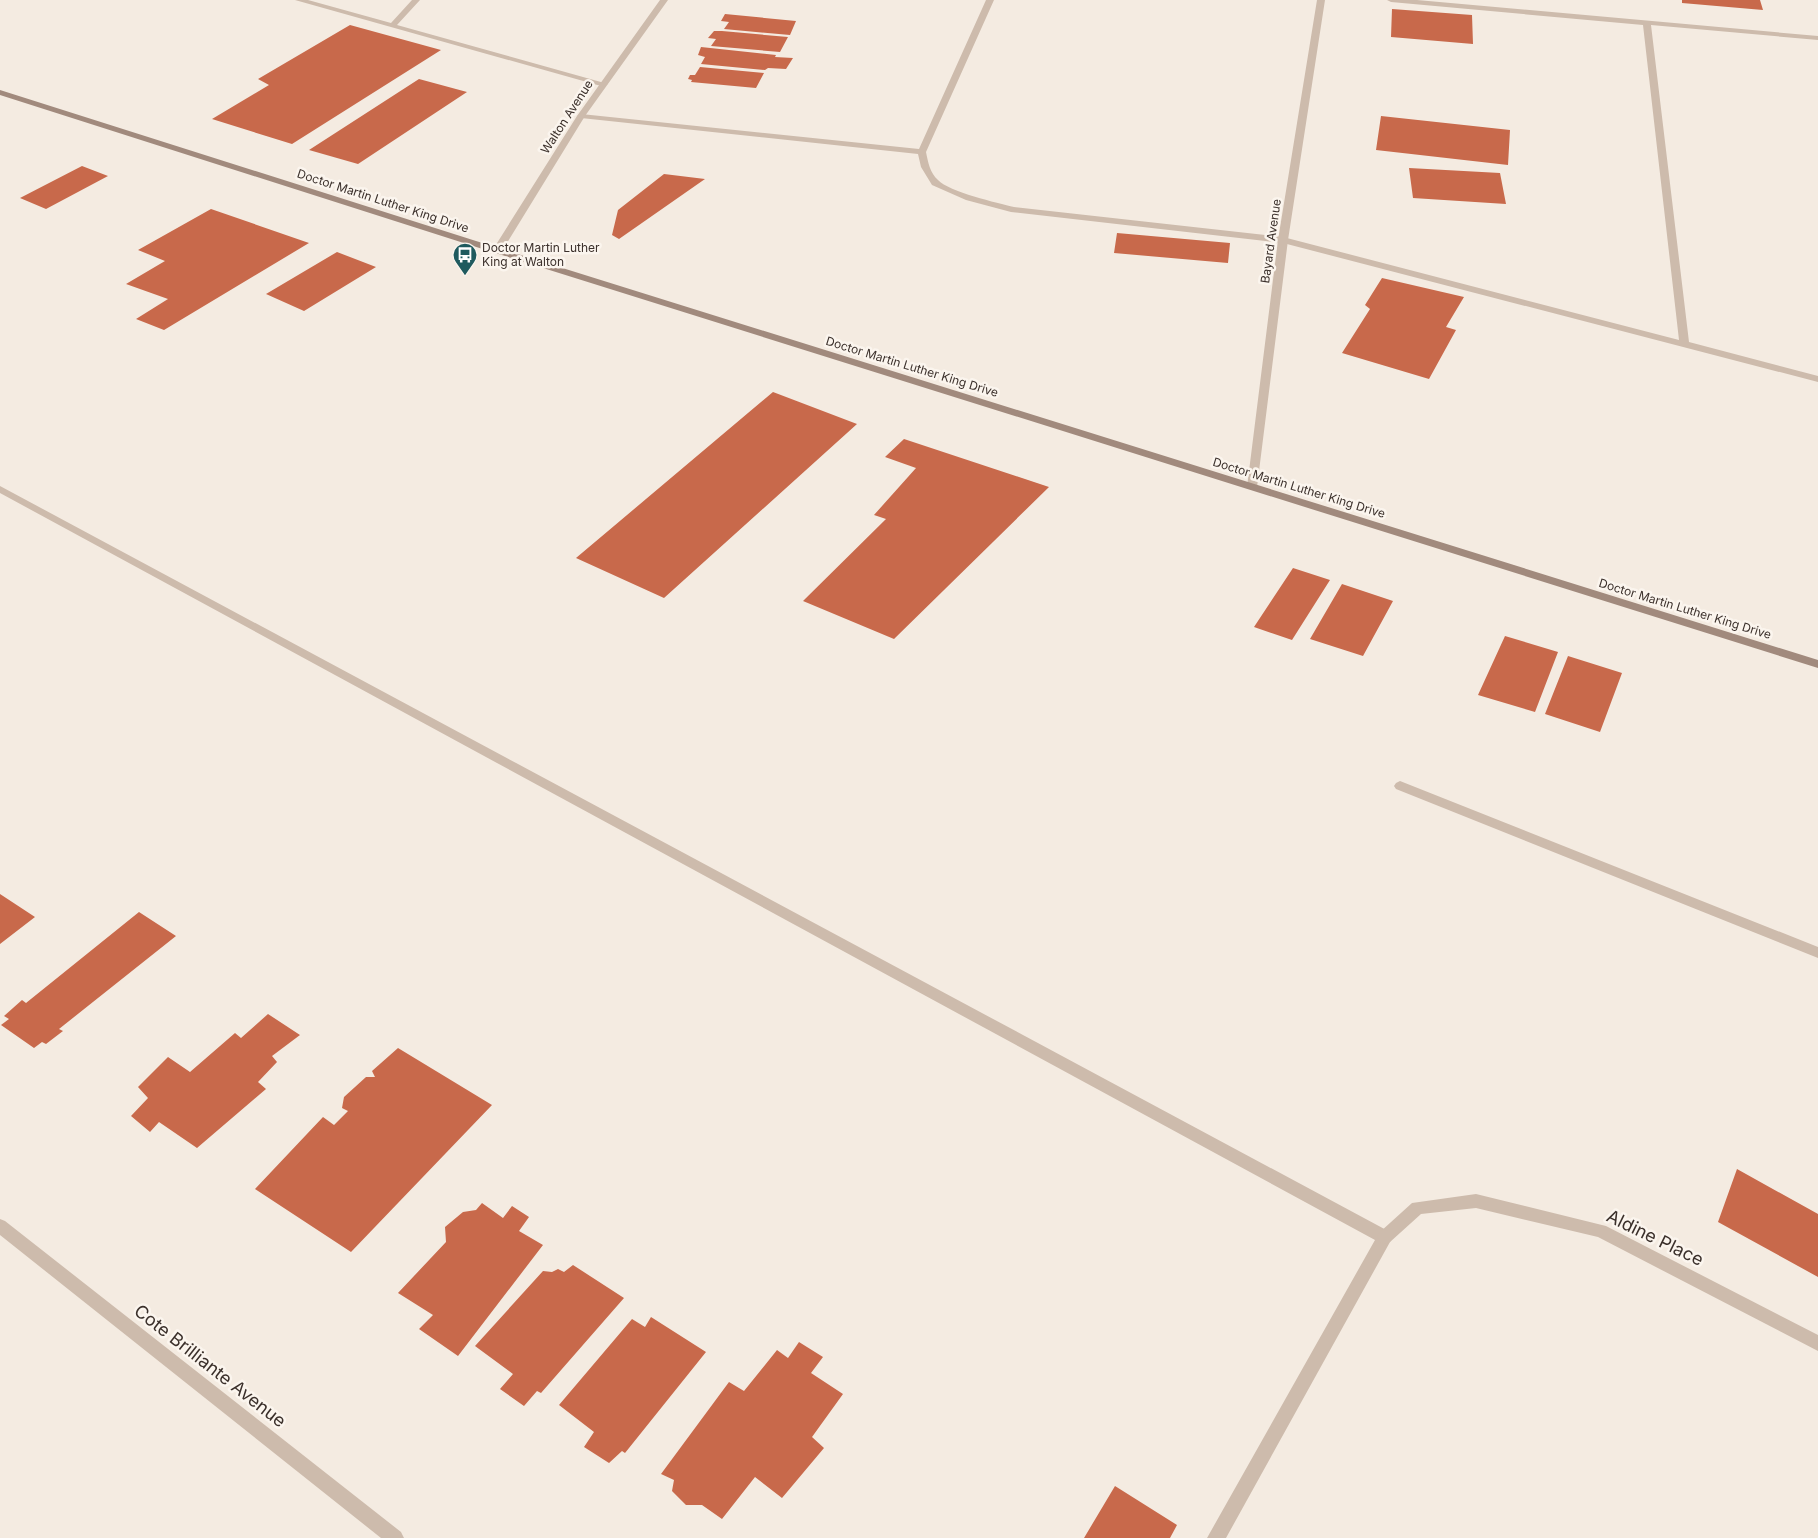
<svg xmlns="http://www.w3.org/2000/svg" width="1818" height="1538" viewBox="0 0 1818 1538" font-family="Inter,sans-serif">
  <rect width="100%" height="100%" fill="#f4ebe1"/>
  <path fill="#c8694b" d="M1682 0H1760L1763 10 1682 3Z
    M1392 9 1472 15 1473 44 1391 37Z
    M725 14 796 21 790 35 724 29 729 22 721 21Z
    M350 25 441 50 292 144 212 119 269 85 258 79Z
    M714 31H722L788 37 780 52 711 46 716 39 708 38Z
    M701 47 776 55 775 57 793 58 786 69 768 68 765 70 701 64 705 57 698 55Z
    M700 67 764 73 756 88 691 82 692 80 688 79 690 75H695Z
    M419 79 467 92 358 164 309 150Z
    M1381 116 1510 130 1508 165 1376 150Z
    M82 166 108 176 46 209 20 198Z
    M1409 168 1500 173 1506 204 1413 198Z
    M664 174 705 179 619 239 612 235 618 210Z
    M211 209 309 243 164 330 136 319 168 299 126 284 165 261 138 250Z
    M1117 233 1230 243 1228 263 1114 253Z
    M337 252 376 267 304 311 266 294Z
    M1382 278 1464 297 1446 327 1456 330 1429 379 1342 353 1370 309 1365 305Z
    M773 392 857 424 664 598 576 558Z
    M904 439 1049 487 894 639 803 601 886 519 874 515 916 468 885 457Z
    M1293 568 1330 580 1292 640 1254 627Z
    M1342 584 1393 601 1363 656 1310 639Z
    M1505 636 1558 652 1535 712 1478 695Z
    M1568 656 1622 673 1600 732 1545 714Z
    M0 894 35 917 0 944Z
    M139 912 176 936 59 1029 63 1031 46 1044 42 1042 34 1048 1 1025 9 1019 4 1016 22 1000 26 1003Z
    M268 1014 300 1035 272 1056 277 1062 258 1082 266 1089 197 1148 159 1122 150 1132 131 1116 148 1098 138 1087 168 1057 190 1072 235 1033 241 1038Z
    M398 1048 492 1105 351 1252 255 1189 323 1117 334 1125 348 1111 342 1108 344 1097 366 1077H375L372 1071Z
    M1737 1169 1818 1214V1277L1718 1222Z
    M482 1203 503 1218 512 1206 529 1217 519 1231 543 1245 458 1356 419 1329 433 1315 398 1293 446 1242 445 1227 463 1212 476 1210Z
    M573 1265 624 1298 541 1393 537 1391 524 1406 500 1389 513 1374 475 1346 543 1271 552 1272 558 1269 564 1272Z
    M651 1317 706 1352 625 1453 622 1451 609 1463 584 1447 594 1432 559 1405 632 1319 645 1327Z
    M799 1342 823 1357 811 1373 843 1394 812 1437 824 1448 782 1498 755 1477 722 1519 702 1505H686L672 1491 674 1480 661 1474 729 1382 744 1391 777 1350 788 1358Z
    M1115 1486 1177 1525 1170 1538H1084Z"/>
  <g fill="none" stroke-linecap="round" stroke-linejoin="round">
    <path fill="#cdbbac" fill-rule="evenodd" d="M295 0H308L391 23 412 0H420L397 25 608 84 601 86Z
      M986 0H994L926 152C928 162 930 173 938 180 949 192 998 203 1014 207L1283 237 1679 340 1643 25 1391 2 1387 0H1417L1818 36V40L1651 25 1689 342 1818 376V382L1283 243 1011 212 966 200 932 185 921 167 918 154 581 118 577 116 581 114 919 149Z
      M0 486 1390 1232 1393 1237 1390 1242 1226 1538H1207L1375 1240 0 493Z
      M1400 781 1818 947V958L1396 789 1394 786 1396 783Z"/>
    <path fill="#cdbbac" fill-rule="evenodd" d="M660 0H668L585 116 502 251 500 253H494L492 251 577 116Z
      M1317 0H1325L1288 240 1257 487 1252 490 1247 487 1278 240Z
      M1476 1194 1606 1226 1818 1335V1351L1598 1237 1476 1208 1421 1214 1390 1242 1385 1244 1380 1242 1377 1237 1380 1232 1412 1203Z
      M0 1219 5 1221 401 1532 404 1538H381L0 1235Z"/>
    <path fill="#a18a7d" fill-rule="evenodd" d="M0 90 476 241 1818 660V668L470 245 0 95Z"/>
  </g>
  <defs>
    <symbol id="bus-pin" viewBox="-11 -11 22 30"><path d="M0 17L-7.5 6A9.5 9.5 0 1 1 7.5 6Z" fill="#1f5a5e" stroke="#fbf5ee"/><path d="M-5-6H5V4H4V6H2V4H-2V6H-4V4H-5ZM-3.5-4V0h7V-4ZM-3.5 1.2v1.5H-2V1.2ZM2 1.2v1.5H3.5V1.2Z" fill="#fff"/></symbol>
  </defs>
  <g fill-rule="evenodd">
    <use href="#bus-pin" x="451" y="241" width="28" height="38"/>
  </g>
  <g text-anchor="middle" stroke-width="5" stroke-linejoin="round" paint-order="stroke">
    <g font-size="12" fill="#3b302b" stroke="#fbf5ee">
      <text transform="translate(567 117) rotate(-57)" y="4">Walton Avenue</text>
      <text transform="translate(383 201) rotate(18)" y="4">Doctor Martin Luther King Drive</text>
      <text transform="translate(1271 241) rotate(-82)" y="4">Bayard Avenue</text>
      <text transform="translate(912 367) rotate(17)" y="4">Doctor Martin Luther King Drive</text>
      <text transform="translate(1299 488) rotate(17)" y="4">Doctor Martin Luther King Drive</text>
      <text transform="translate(1685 609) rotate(17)" y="4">Doctor Martin Luther King Drive</text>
    </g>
    <g font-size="12" fill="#3b302b" stroke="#fbf5ee" text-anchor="start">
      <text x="482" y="252">Doctor Martin Luther<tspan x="482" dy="14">King at Walton</tspan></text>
    </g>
    <g font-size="18" fill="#3b302b" stroke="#fbf5ee">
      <text transform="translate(1655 1238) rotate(26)" y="6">Aldine Place</text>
      <text transform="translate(210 1366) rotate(38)" y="6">Cote Brilliante Avenue</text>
    </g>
  </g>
</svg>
